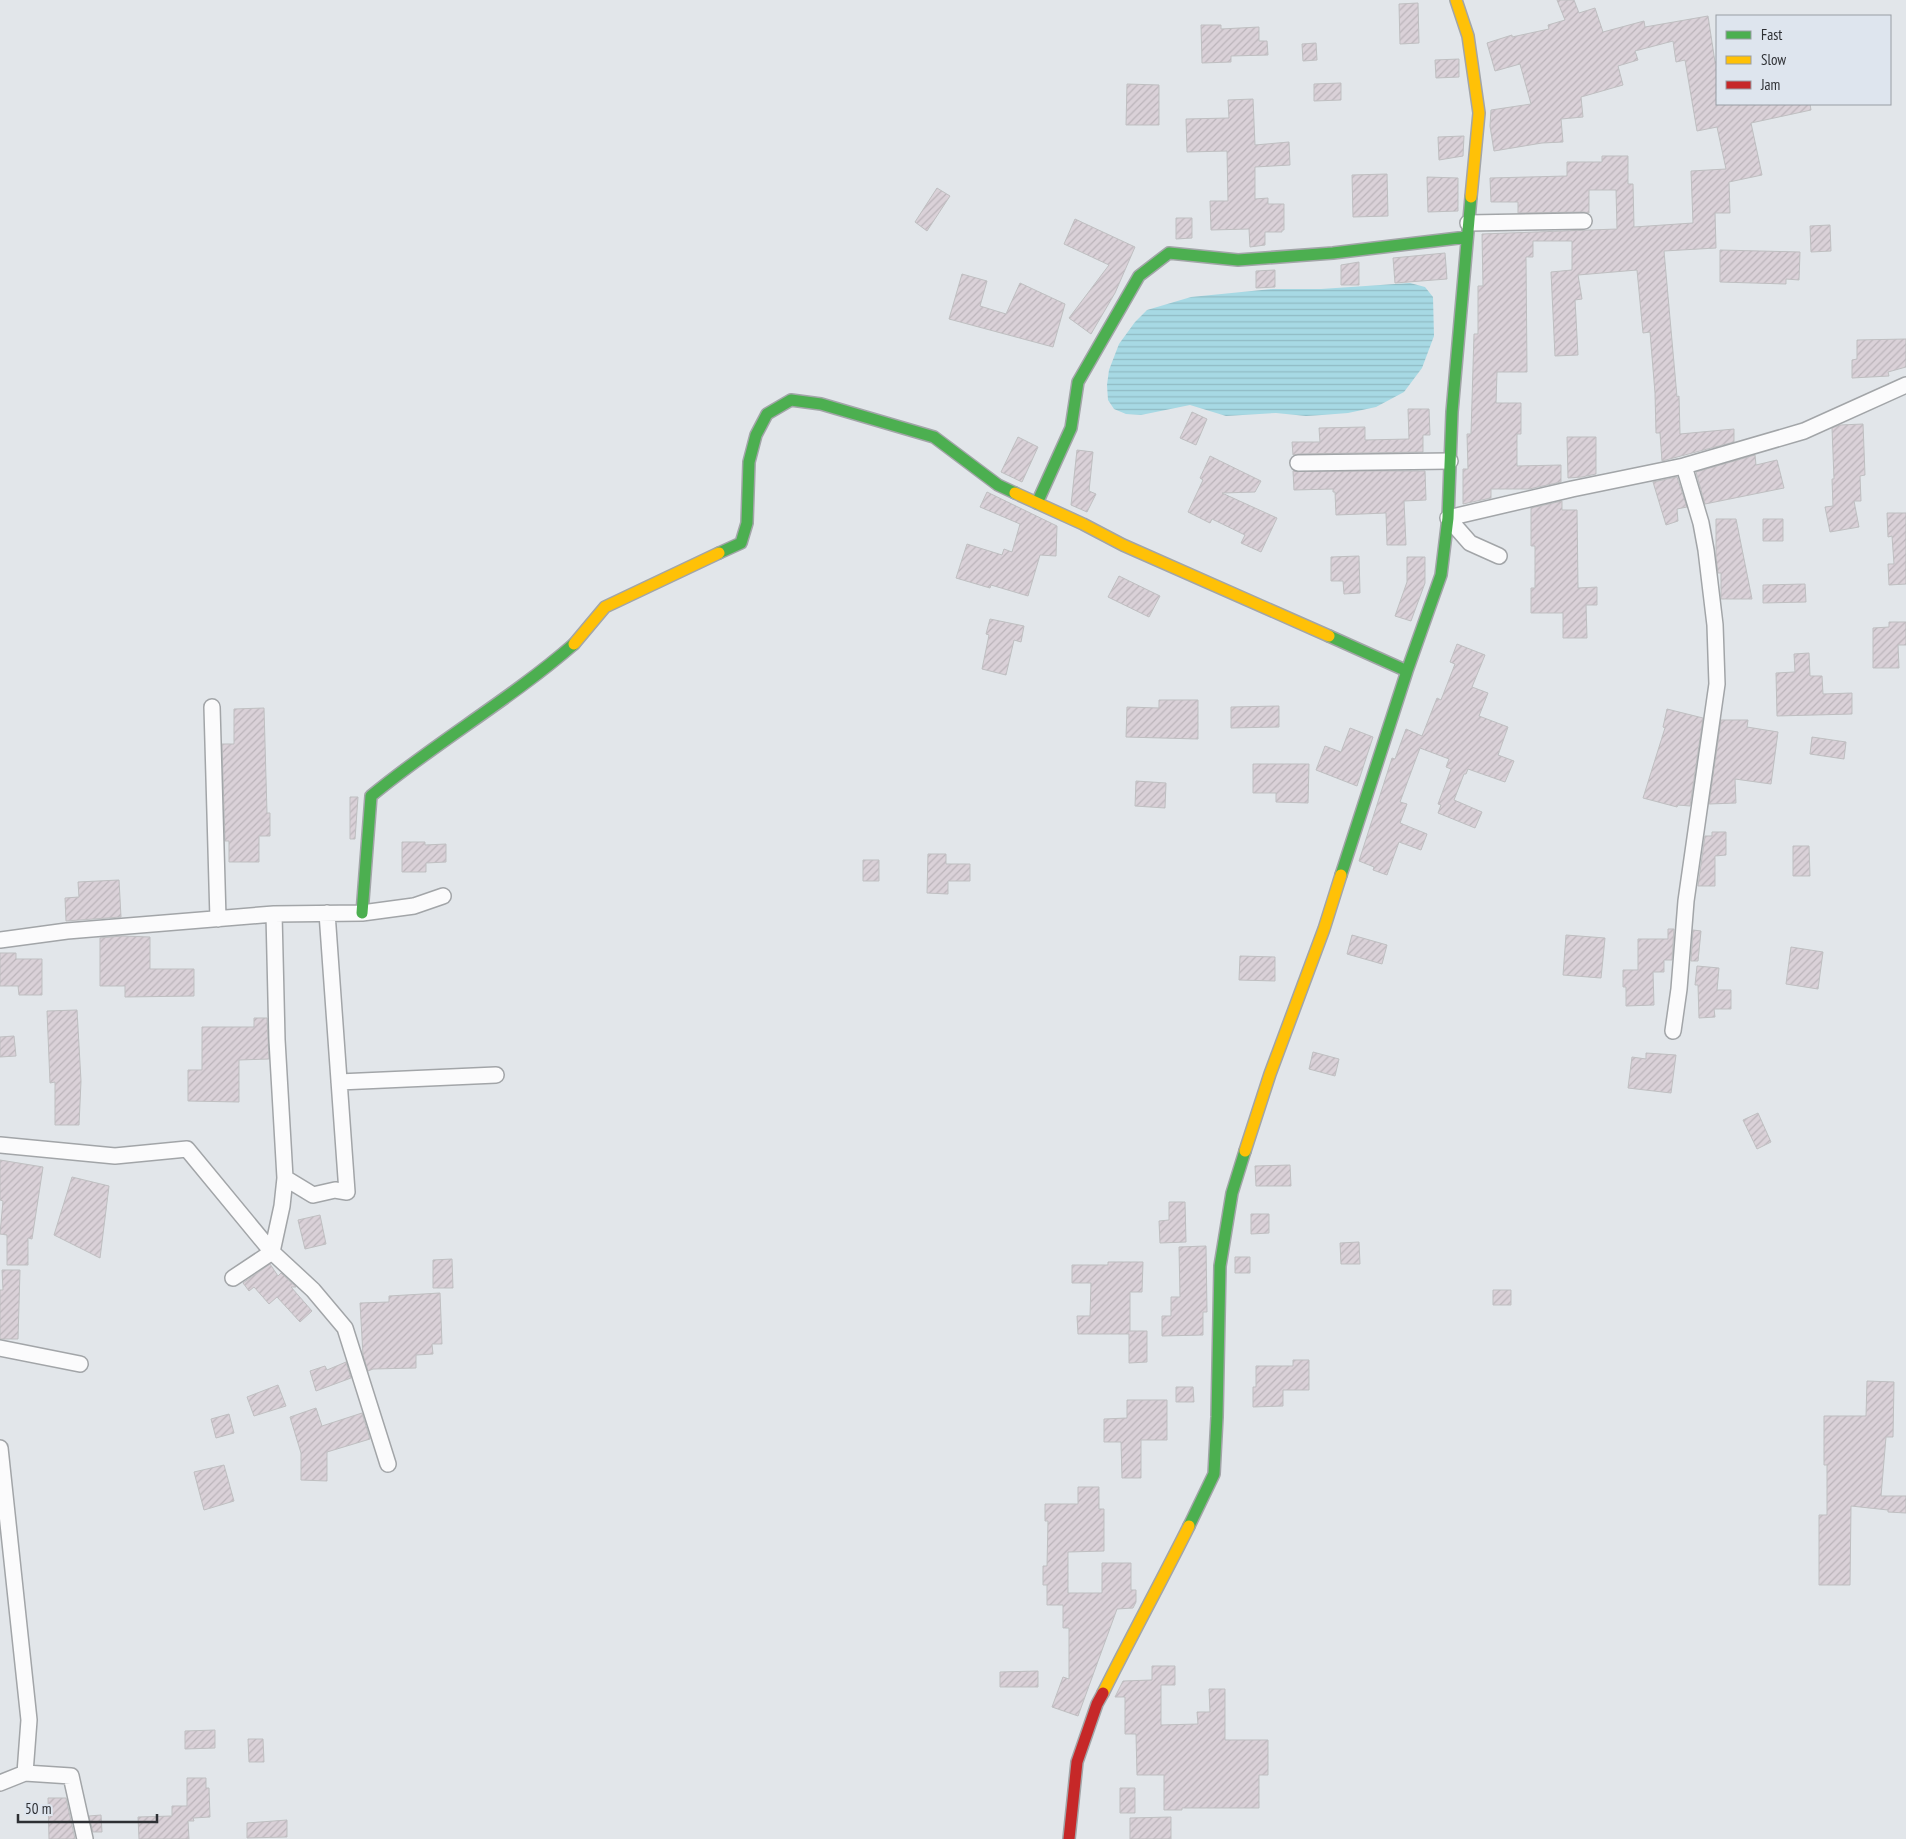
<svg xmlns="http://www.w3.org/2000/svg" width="1906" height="1839" viewBox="0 0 1906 1839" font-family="'PT Sans Narrow',sans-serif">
  <defs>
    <pattern id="water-rules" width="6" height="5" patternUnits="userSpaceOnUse" patternTransform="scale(1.25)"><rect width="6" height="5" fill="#a7d9e4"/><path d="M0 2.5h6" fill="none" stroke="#90bbc4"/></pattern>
    <pattern id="building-hatch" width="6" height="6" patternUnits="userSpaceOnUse" patternTransform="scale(1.25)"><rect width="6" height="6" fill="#dad1d8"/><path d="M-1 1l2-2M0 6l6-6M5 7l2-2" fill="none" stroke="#bbb4ba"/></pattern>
  </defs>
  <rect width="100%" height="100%" fill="#e2e6ea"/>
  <path fill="url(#water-rules)" d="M1410 283 1425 287 1433 297 1434 336 1422 368 1404 392 1376 407 1348 413 1322 415 1306 416 1276 413 1226 416 1190 405 1141 415 1126 414 1114 409 1108 400 1107 385 1109 370 1119 344 1135 322 1147 310 1191 297 1273 289H1321Z"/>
  <path fill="url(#building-hatch)" stroke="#bfbfc1" d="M1557 0H1574L1579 13 1595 8 1603 32 1644 21 1645 27 1708 16 1715 62 1717 61V104H1810L1811 110 1751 123 1762 175 1729 182 1730 213H1715L1716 248 1664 251 1677 397 1679 396 1680 434 1734 429V442L1662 461 1660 433H1656L1655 393 1650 332 1643 333 1637 270 1578 275 1582 299 1575 300 1578 355 1555 356 1551 272 1572 270V241H1533V257H1526L1527 372H1497L1496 403H1521V434H1517V466L1561 465V482L1529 489H1491V498L1463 504V469H1468L1467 434H1471L1474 334H1478V286H1483L1482 234 1617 229 1616 190H1589V213L1584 212 1518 213V202H1491L1490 178 1567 176V162H1602V156H1628V184H1633L1634 227 1693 223 1691 171 1726 169 1717 127 1697 131 1685 60 1676 62 1673 41 1635 51 1638 60 1618 66 1623 85 1581 97 1583 117 1561 119 1563 142 1542 143 1494 151 1490 126 1491 110 1531 104 1520 64 1495 71 1487 43 1512 35V37L1549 29 1548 25 1565 20Z
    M1418 3 1419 43 1400 44 1399 4Z
    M1201 25H1221V29L1259 27V41H1267L1268 55 1231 56V62L1202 63Z
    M1316 43 1317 60 1303 61 1302 44Z
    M1459 59V77L1436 78 1435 60Z
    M1341 83V100L1314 101V84Z
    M1127 84 1159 85V125H1126Z
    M1253 99 1255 145 1289 142 1290 165 1255 167V199L1268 198V204H1284V230H1282V232H1265V245L1250 247 1249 229 1211 230 1210 201H1228L1227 151 1187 152 1186 119 1229 118 1228 100Z
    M1464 136 1463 156 1439 160 1438 137Z
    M1387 174 1388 216 1353 217 1352 175Z
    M1427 177 1458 178V211L1428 212Z
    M937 188 950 196 927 231 915 222Z
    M1176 218H1192V238L1176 239Z
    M1075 219 1135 247 1115 293 1091 334 1069 318 1109 265 1064 244Z
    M1830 225 1831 251 1811 252 1810 226Z
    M1720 250 1800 252 1799 280 1786 279V284L1720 282Z
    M1445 253 1447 279 1395 283 1393 258Z
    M1359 262V285H1341V265Z
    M1275 270V287L1256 288V271Z
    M962 274 987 281 980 306 1006 314 1020 283 1065 304 1053 347 949 319Z
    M1906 339V367L1888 372 1889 376 1852 378V360L1857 359V340Z
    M1408 409H1429L1430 435H1423V452L1298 454 1293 455 1292 442H1320L1319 428 1365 427V440L1409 439Z
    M1192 412 1207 419 1196 445 1180 438Z
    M1863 424 1865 475 1860 476 1861 501H1854L1859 527 1830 532 1825 507 1833 506 1832 479H1834L1832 428 1840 425Z
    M1018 437 1038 447 1022 482 1001 472Z
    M1567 437H1596V474L1582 477 1568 478Z
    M1077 450 1093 452 1089 491 1096 494 1087 512 1071 505Z
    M1755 455 1756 465 1777 460 1784 488 1705 504 1696 472Z
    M1210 456 1261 481 1255 492 1222 493 1277 518 1261 552 1241 543 1245 535 1212 519 1210 523 1188 512 1203 480 1200 478Z
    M1293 471H1425L1426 500 1404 501 1406 545H1387L1386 513 1336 515 1335 492H1333V489L1294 490Z
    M1677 477 1687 507 1677 509 1678 521 1666 525 1653 482Z
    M987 492 1057 526 1056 556 1040 555 1028 596 991 585 990 588 956 578 967 544 1002 555 1004 549 1012 552 1020 524 980 507Z
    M1562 501V510H1577L1578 588 1597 587V605H1586L1587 638H1563V613H1531V588H1535V546H1531V508Z
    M1887 513H1906V584L1889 585 1888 564H1894L1892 536 1888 537Z
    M1716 519H1736L1752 599H1721V573H1718L1716 558Z
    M1763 519H1783V541H1763Z
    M1359 556 1360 593 1344 594 1343 581H1331V557Z
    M1407 557H1425V583L1411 621 1395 616 1407 582Z
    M1119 576 1160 596 1149 617 1108 597Z
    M1805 584 1806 602 1763 603V585Z
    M990 619 1024 626 1021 642 1014 640 1006 675 982 669 989 635 986 634Z
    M1889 622H1906V645H1898L1899 668H1873V628L1889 627Z
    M1457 644 1485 655 1472 687 1488 693 1479 716 1508 727 1498 755 1514 761 1505 782 1468 769 1466 774H1464L1454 800 1482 812 1475 828 1438 813 1441 805 1438 804 1451 769 1446 767 1449 759 1420 748 1400 802 1407 804 1400 823 1427 834 1421 850 1399 842 1387 875 1373 870 1374 867 1359 861 1392 758 1395 759 1406 729 1422 736 1437 698 1441 700 1455 664 1450 662Z
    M1809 653 1810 676H1822L1823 694 1852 693V714L1777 716 1776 673 1795 672 1794 654Z
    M1159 700H1198V739L1126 737 1127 707 1159 708Z
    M1279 706V727L1231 728V707Z
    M264 708 267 813H270V836H259V862H229V841H225L222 744H234V709Z
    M1667 709 1703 718 1690 806 1678 805 1677 807 1643 798 1665 728 1663 727Z
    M1721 720H1748L1747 727 1778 732 1771 784 1735 779 1736 803 1709 804Z
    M1350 728 1373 737 1357 786 1316 770 1325 746 1341 752Z
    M1812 737 1846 742 1844 759 1810 754Z
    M1253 764H1309L1308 803 1276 802V793H1253Z
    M1136 781 1166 783 1165 808 1135 806Z
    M350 797H358L355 839H350Z
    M1712 832H1726V855L1715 856V886H1698L1705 836H1712Z
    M402 842H425V845L446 844V862L426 863V872H402Z
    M1793 846H1809L1810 876H1793Z
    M928 854H946V864H970V881H948V894L927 893Z
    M863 860H879V881H863Z
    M119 880 121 917 66 921 65 898 79 897 78 882Z
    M1668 929H1674L1672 960H1664V972H1653L1654 1005 1626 1006V987H1623V970H1638V939H1668Z
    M1693 930 1701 931 1698 961H1691Z
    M1352 935 1387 945 1382 964 1347 954Z
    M1566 935 1605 938 1601 978 1563 975Z
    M122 936 150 937V969H194V996L125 997V986H100V938Z
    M1791 947 1823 952 1818 989 1786 984Z
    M0 953H16V959H42V995H19L18 986H0Z
    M1240 956 1275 957V981L1239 980Z
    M1697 966 1719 968 1717 990H1731V1009H1714L1715 1017 1699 1018 1698 985H1695Z
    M77 1010 81 1081 79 1125H55V1082L50 1083 47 1011Z
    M254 1018H267L269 1059 239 1060V1102L188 1101V1070H202V1027H254Z
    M14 1036 16 1056 0 1057V1037Z
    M1313 1052 1339 1059 1335 1076 1309 1069Z
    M1646 1053 1676 1055 1671 1093 1628 1088 1632 1057 1646 1059Z
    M1758 1113 1771 1142 1757 1149 1743 1120Z
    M0 1160 43 1167 32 1239 28 1238V1265H7V1235L0 1234 3 1201 0 1200Z
    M1290 1165 1291 1186H1256L1255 1166Z
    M72 1177 109 1186 100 1258 54 1235Z
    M1169 1202H1185L1186 1242 1160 1243 1159 1221 1169 1220Z
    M1251 1214H1269V1233L1251 1234Z
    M320 1215 326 1244 305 1249 298 1220Z
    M1359 1242 1360 1264H1341L1340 1243Z
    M1206 1246 1207 1312H1203V1335L1162 1336V1316H1171V1297H1180L1179 1247Z
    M1235 1257H1250V1273H1235Z
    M452 1259 453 1288H433V1260Z
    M1108 1262H1143L1142 1292H1130V1331H1147V1362L1129 1363V1334H1078L1077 1316H1090L1091 1283H1072V1265H1108Z
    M270 1264 278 1276 281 1273 296 1287H291L312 1311 300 1322 277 1297 269 1304 254 1287 249 1291 243 1283Z
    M2 1270H20L18 1339H0V1290H3Z
    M1493 1290H1511V1305H1493Z
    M440 1293 442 1344H432L433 1354 416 1355V1368L373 1369 368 1371 363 1355 360 1303 389 1302V1296Z
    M1293 1360H1309V1390H1283V1406L1253 1407V1387H1256V1366H1293Z
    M346 1362 351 1378 316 1391 310 1371 325 1366 327 1370Z
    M1867 1381 1894 1382 1893 1437H1886L1881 1496H1906V1513L1888 1512V1510L1851 1506 1850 1585H1819V1515H1827V1465H1824V1416H1866Z
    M278 1385 286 1406 254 1416 247 1397Z
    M1176 1387H1193L1194 1402H1176Z
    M1127 1400H1167V1440H1141V1478H1122L1121 1442H1104V1419L1127 1418Z
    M316 1408 322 1426 362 1413 370 1439 327 1452V1481L301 1480V1453L290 1417Z
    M229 1414 234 1433 216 1438 211 1419Z
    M224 1465 234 1501 204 1510 194 1472Z
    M1078 1487H1099V1509H1104V1551L1068 1552V1593H1102V1563H1131V1590H1136V1602L1133 1608 1117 1609 1078 1716 1052 1707 1063 1677 1069 1679V1628H1063V1605H1047V1585H1043V1566H1047L1048 1521H1045V1504H1078Z
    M1152 1666H1175V1685H1161V1725L1198 1724 1197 1712H1210L1209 1689H1225V1740H1268V1775H1259V1808H1182V1810H1164V1775H1137L1136 1734H1125V1697H1115L1123 1681 1152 1680Z
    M1038 1671V1687H1000V1672Z
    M215 1730V1748L185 1749V1731Z
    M248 1739H263L264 1762H249Z
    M187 1778H206V1788H209L210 1817 193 1818 194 1821H188L189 1839H139L138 1817 172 1816V1806H187Z
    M1120 1788H1135V1813H1120Z
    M48 1798H66L75 1839H49Z
    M101 1815 102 1832H93L89 1816Z
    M1171 1817V1839H1130V1818Z
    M287 1820V1837L247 1838V1823Z"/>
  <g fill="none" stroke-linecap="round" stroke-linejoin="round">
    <defs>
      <path id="street" d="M1468 223 1584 221
        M1298 463 1450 461
        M1499 556 1470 543 1448 518 1572 489 1684 466 1804 431 1906 385
        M212 707 218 919
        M0 940 67 931 274 914
        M1673 1031 1679 989 1686 901 1717 684 1715 625 1706 550 1701 523 1684 466
        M339 1082 496 1075
        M0 1145 115 1156 187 1149 272 1252 313 1290 345 1328 388 1464
        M285 1178 313 1195 335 1190 347 1192 327 913
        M233 1278 272 1252 282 1206 285 1178 277 1040 274 914 362 913 414 906 443 896
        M0 1348 80 1364
        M0 1448 29 1720 25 1773 0 1783
        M25 1773 71 1776 85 1839"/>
      <path id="fast" d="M1037 503 1071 428 1078 382 1139 276 1169 253 1238 260 1333 253 1467 237
        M719 553 741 543 747 523 749 462 756 435 767 414 791 400 821 404 934 437 998 485 1015 493
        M1329 636 1407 671
        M1341 875 1407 671 1441 575 1448 518 1452 412 1471 197
        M362 913 371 796C436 742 511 699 574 644
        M1189 1526 1214 1474 1217 1417 1220 1266 1232 1193 1245 1151"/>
      <path id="slow" d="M1456 0 1468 36 1479 113 1471 197
        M1015 493 1083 524 1123 545 1329 636
        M574 644 605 607 719 553
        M1245 1151 1270 1074 1324 929 1341 875
        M1103 1693C1131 1637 1161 1582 1189 1526"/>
      <path id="jam" d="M1069 1839 1077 1762 1097 1704 1103 1693"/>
    </defs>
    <use href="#street" stroke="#a2a5a8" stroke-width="18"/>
    <use href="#fast" stroke="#a2a5a8" stroke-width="14"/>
    <use href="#slow" stroke="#a2a5a8" stroke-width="14"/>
    <use href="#jam" stroke="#a2a5a8" stroke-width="14"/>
    <use href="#street" stroke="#fbfbfc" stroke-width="15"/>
    <use href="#fast" stroke="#4caf50" stroke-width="11"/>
    <use href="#slow" stroke="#ffc107" stroke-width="11"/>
    <use href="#jam" stroke="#c62828" stroke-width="11"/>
  </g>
  <rect x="1716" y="15" width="175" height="90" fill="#dee5ee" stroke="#989da4"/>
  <rect x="1726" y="31" width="25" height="8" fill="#4caf50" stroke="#989da4"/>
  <text x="1761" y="40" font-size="15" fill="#2e3034">Fast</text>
  <rect x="1726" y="56" width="25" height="8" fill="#ffc107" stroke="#989da4"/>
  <text x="1761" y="65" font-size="15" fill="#2e3034">Slow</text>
  <rect x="1726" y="81" width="25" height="8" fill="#c62828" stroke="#989da4"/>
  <text x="1761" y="90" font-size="15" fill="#2e3034">Jam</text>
  <path d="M18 1814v8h139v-8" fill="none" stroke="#2e3034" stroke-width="2.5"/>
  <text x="25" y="1814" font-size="15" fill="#2e3034" stroke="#dee5ee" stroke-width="4" paint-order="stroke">50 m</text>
</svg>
